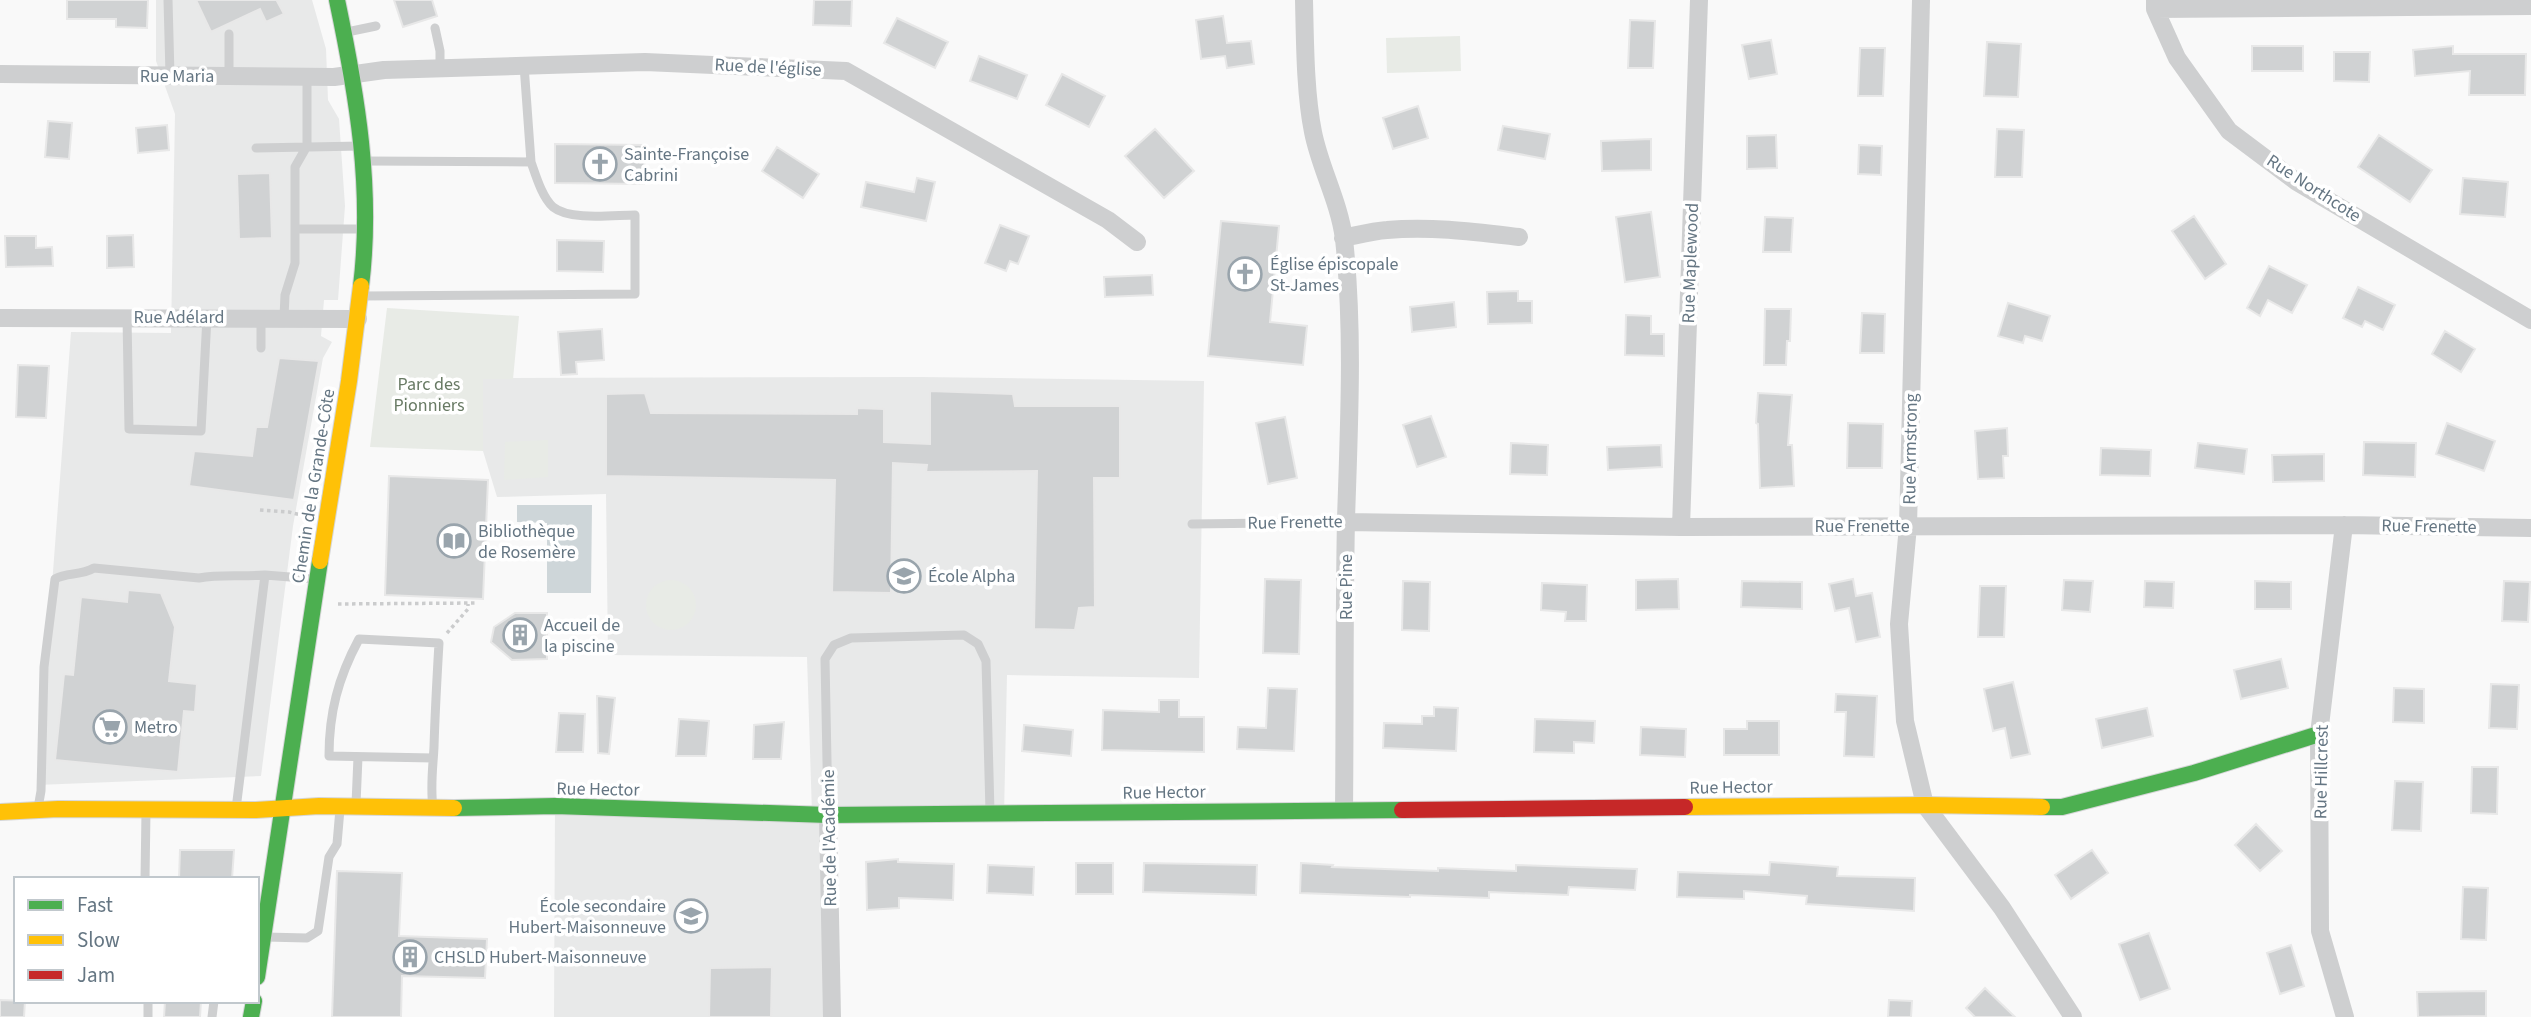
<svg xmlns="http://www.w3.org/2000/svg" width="2531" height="1017" viewBox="0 0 2531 1017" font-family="'Source Sans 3',sans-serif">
  <rect width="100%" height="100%" fill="#f9f9f9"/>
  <path fill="#e8e9e9" d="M156 0H312L326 49 328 100 339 119 345 206 338 300H324L321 336 332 342 323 358 293 526 261 776 37 785 71 332 171 333 175 114 156 61Z
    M921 377 1204 381 1199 678 1007 675 1004 816 828 815 826 1017H554L555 806 812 814 807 657 608 655 606 494 497 497 483 451V378Z"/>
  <path fill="#e8ebe6" d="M1460 36 1461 71 1387 73 1386 38Z
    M387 308 519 316 513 379H483V451L370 447Z
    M548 440V477L504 480 505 442Z
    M646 605a25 25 0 1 1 50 0a25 25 0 1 1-50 0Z"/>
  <path fill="#ced6d9" d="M517 505H592L591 593H547V523L517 522Z"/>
  <path fill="#d0d2d3" stroke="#e8e8e8" stroke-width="2" d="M67 0H148L147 28 116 27V19H67Z
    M196 0H279L277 1 284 14 266 22 260 9 211 32Z
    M394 0H432L437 16 403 27Z
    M814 0H852L851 26 813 25Z
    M1223 16 1227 43 1251 41 1254 64 1227 68 1225 56 1201 59 1196 20Z
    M897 18 948 42 935 68 884 43Z
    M1630 20 1655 21 1653 68H1628Z
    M1771 40 1777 74 1749 79 1742 45Z
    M1987 42 2021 44 2018 97 1984 96Z
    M2252 46H2303V71H2252Z
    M2453 46V54H2526L2525 95H2469L2470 71 2415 76 2413 50Z
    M1860 48H1885L1883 96H1858Z
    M2334 52H2370L2369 82 2334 81Z
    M979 56 1027 75 1017 99 970 81Z
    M1062 74 1105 96 1089 127 1046 105Z
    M1418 106 1428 138 1393 149 1383 118Z
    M48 121 72 123 69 159 45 157Z
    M167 125 169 150 138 153 136 128Z
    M1503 126 1550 134 1545 159 1498 150Z
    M1155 129 1194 171 1164 198 1125 156Z
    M1997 129 2024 130 2022 177H1995Z
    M1776 135 1777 168 1747 169V136Z
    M2379 135 2432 170 2410 202 2358 167Z
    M1651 139V170L1602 171 1601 141Z
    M555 144 645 145 644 184 555 183Z
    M1859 145 1882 146 1881 175 1858 174Z
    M777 147 819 174 803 198 762 171Z
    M270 173 272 238 239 239 237 174Z
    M917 178 935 182 926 221 861 207 866 182 914 192Z
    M2463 178 2508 182 2505 217 2460 214Z
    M1651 212 1660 277 1625 282 1616 217Z
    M2194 216 2226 264 2205 279 2172 231Z
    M1765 217 1793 218 1791 252H1763Z
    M1221 221 1279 226 1270 322 1307 326 1303 365 1208 356Z
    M1000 225 1029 236 1018 264 1010 261 1006 271 985 263Z
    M133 235 134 267 107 268V236Z
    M5 236H36V248L52 247 53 266 6 267Z
    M557 240 604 241 603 272 557 271Z
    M2269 266 2307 285 2292 313 2268 300 2260 316 2247 308Z
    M1152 275 1153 295 1105 297 1104 277Z
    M2358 287 2395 305 2383 330 2365 321 2362 327 2343 318Z
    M1518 291V301H1532V323L1488 324 1487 292Z
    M1454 302 1456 327 1412 332 1410 307Z
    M2008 303 2050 316 2042 341 2025 336 2023 343 1998 336Z
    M1765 309H1791L1790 341H1787L1786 365H1764Z
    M1862 313 1885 314 1884 353H1860Z
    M1626 315 1651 316V334H1664V356L1625 355Z
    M602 329 604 360 576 362 577 374 561 375 558 332Z
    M2445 331 2475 349 2461 372 2432 354Z
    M279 358 319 361 294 500 189 486 194 451 252 456 256 427H267Z
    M18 365 49 366 46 418 16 417Z
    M930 391 1013 394 1015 406H1120V478H1094L1095 607 1079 608 1075 630 1034 629 1037 471 926 472 927 465 893 463 891 593 832 592 835 480 606 476V394L645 393 651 413 857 414V408L884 409V442L930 444Z
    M1758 393 1792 395 1788 445H1792L1794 486 1760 488 1758 424 1756 423Z
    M1431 416 1446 457 1417 467 1403 425Z
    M1285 417 1297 478 1268 484 1256 423Z
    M1848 423 1883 424 1882 468H1847Z
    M2447 423 2495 441 2484 471 2436 454Z
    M2007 428 2008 456H2003L2004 478 1978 479 1975 431Z
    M2364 442 2416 443 2415 477 2363 475Z
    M1511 443 1548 445 1547 475 1510 474Z
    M2198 443 2247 449 2244 474 2195 468Z
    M1661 445 1662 467 1608 470 1607 447Z
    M2101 448 2151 450 2150 476 2100 475Z
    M2324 454V481L2273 482 2272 455Z
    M389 476 488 480 483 599 385 595Z
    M1265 579 1301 580 1299 654 1263 653Z
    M1678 579 1679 609 1636 610V580Z
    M1853 579 1856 596 1872 593 1880 637 1856 642 1849 608 1835 611 1829 584Z
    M2064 580 2093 581 2090 612 2062 610Z
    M1403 581 1430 582 1429 631 1402 630Z
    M1742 581 1802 582V609L1741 607Z
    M2145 581 2174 582 2173 608 2144 607Z
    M2255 581 2291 582V609H2255Z
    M2504 581 2530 582 2528 622 2502 621Z
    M1542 583 1587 585 1586 621H1565L1566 612 1541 610Z
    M1980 586H2006L2004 637H1978Z
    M128 590 161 593 175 627 169 681 197 684 195 712 184 711 178 772 55 760 64 674 73 675 81 597 127 602Z
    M515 613H547V659L512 660 491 642 494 627Z
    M2281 659 2288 688 2241 699 2234 670Z
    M2013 682 2030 754 2011 758 2005 728 1993 731 1984 689Z
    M2491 684 2519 685 2517 729 2489 728Z
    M1268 688 1297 689 1294 751 1237 749 1238 727 1266 728Z
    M2394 688 2424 689V723L2393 722Z
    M1836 694 1877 696 1874 757 1844 756 1846 712H1835Z
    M597 696 615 698 609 754 598 753Z
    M1159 700H1179V717H1204V752L1102 750 1103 710 1159 712Z
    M1434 707 1458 708 1456 751 1383 748 1384 723 1422 724V716H1434Z
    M2147 708 2153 736 2102 748 2096 719Z
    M559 713 585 714 583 752H556Z
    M679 719 709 721 706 756H676Z
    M1535 719 1595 721 1594 743 1574 742V753L1534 752Z
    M1747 721H1779V755H1724V729H1747Z
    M784 722 781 759H753L754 725Z
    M1024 725 1073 730 1071 756 1022 751Z
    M1641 727 1686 729 1685 757 1640 755Z
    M2472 767H2498L2497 814 2471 813Z
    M2395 781 2423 782 2421 831 2392 830Z
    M2256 824 2282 851 2260 871 2235 845Z
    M180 850H234L232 879H179Z
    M2092 850 2108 873 2071 899 2055 875Z
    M898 859V862L954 864 953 900 899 898V908L867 910 866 862Z
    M1770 862 1838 867 1837 876 1915 878 1914 911 1806 904 1807 896 1744 891V899L1677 897 1678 872 1769 875Z
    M1076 863H1113V894H1076Z
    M1144 863 1257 865 1256 895 1143 892Z
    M1301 863 1333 865 1332 867 1438 871V868L1516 871V865L1637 869 1635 890 1569 887 1568 895 1489 892V898L1410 895V897L1300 893Z
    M988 865 1034 867 1033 895 987 893Z
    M337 871 402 873 399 936 487 939 485 978 402 976 401 1017H332Z
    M2463 887 2488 888 2486 940 2461 939Z
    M2149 933 2170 989 2140 1000 2119 944Z
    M2291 945 2304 986 2280 994 2267 953Z
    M772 967 771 1017H709L710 968Z
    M1985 988 2015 1017H1975L1966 1008Z
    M2486 991V1016L2418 1017 2417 992Z
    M0 1000 25 1001 24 1017H0Z
    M1889 1000 1912 1001 1911 1017H1888Z
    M165 1001H201L200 1017H164Z"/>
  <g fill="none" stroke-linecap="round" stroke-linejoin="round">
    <defs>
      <path id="fast" d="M337 0C357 95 373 189 361 286
        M2042 807H2062L2194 773 2319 734
        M454 808 555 806 828 815 1402 810
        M257 977 320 561
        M251 1017 254 1001"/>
      <path id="slow" d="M320 561 349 381 361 286
        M1685 807 1925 805 2042 807
        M0 812 58 809 256 810 319 806 454 808"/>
      <path id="jam" d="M1402 810 1685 807"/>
    </defs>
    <use href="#fast" stroke="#d5d6d7" stroke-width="18"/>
    <use href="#slow" stroke="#d5d6d7" stroke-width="18"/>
    <use href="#jam" stroke="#d5d6d7" stroke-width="18"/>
    <path stroke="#cbcccd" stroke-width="3.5" stroke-dasharray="3.5 3.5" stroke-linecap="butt" d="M260 510 289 512 301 515
      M338 604 477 603
      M447 633 468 609V604"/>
    <path stroke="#cecfd0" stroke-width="9" d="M168 0 170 75
      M435 28 440 51V69
      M347 32 376 26
      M229 76V34
      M256 148 361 146
      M365 161 531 162 524 65
      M295 229H363
      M363 296 635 294V215C614 215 570 221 553 207 542 197 536 176 531 162
      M127 317 129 429 201 431 207 317
      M284 317 285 295 295 263V167L307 146V77
      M261 348V318
      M1192 524 1346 522
      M433 758 329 756C329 713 338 678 359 639L439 643C437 677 435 712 434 747 433 767 430 787 433 807
      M356 804 358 757
      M38 808 41 791 44 667 55 579C67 572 80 576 94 568L199 578C220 574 242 577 265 575
      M236 809 265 575 315 579
      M828 812 825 659 834 645 851 638 964 635 978 644 986 661 990 812
      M145 879 146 811
      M265 937 307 938 318 931 329 857 337 844 340 809
      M148 1017V1001
      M212 1017 214 1001"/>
    <path stroke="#cecfd0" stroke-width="18" d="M1304 0C1305 40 1305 93 1313 132 1320 168 1339 201 1344 239 1354 331 1349 426 1346 519 1344 616 1345 713 1344 810
      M1921 0 1908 526 1899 624 1905 721 1925 805 2002 908 2073 1017
      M2155 0V9L2177 58 2229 131 2297 182 2531 320
      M2155 9 2531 6
      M0 74 334 77 384 70 645 62 846 71 1108 220 1137 242
      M1343 238C1358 235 1372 231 1387 230 1431 226 1476 232 1519 237
      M0 318 358 319
      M1346 522 1681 527 2344 525 2531 528
      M2344 525 2319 734 2320 931 2345 1017
      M1681 527 1699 0
      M828 815 832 1017"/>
    <use href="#fast" stroke="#4caf50" stroke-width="16"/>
    <use href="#slow" stroke="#ffc107" stroke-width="16"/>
    <use href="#jam" stroke="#c62828" stroke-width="16"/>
  </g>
  <defs>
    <symbol id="church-ring" viewBox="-11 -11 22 22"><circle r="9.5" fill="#fff" stroke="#99a4ac" stroke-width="1.5"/><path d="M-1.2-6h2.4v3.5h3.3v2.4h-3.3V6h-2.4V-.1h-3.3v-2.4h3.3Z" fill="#99a4ac"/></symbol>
    <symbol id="library-ring" viewBox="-11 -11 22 22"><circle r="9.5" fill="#fff" stroke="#99a4ac" stroke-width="1.5"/><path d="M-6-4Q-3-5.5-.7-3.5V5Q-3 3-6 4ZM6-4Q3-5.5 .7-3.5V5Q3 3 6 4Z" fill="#99a4ac"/></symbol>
    <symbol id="school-ring" viewBox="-11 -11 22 22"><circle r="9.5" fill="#fff" stroke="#99a4ac" stroke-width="1.5"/><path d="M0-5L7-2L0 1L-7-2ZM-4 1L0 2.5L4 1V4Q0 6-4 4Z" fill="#99a4ac"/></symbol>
    <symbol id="building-ring" viewBox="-11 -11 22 22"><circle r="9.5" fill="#fff" stroke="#99a4ac" stroke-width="1.5"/><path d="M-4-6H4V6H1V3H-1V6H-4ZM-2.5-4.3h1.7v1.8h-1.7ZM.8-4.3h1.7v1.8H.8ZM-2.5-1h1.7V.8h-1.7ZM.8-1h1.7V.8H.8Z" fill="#99a4ac"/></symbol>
    <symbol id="supermarket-ring" viewBox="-11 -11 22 22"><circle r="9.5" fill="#fff" stroke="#99a4ac" stroke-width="1.5"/><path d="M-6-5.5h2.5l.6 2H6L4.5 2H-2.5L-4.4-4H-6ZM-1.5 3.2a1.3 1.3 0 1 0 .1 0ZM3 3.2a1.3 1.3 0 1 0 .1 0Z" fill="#99a4ac"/></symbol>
  </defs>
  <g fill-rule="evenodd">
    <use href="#church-ring" x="581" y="145" width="38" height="38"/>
    <use href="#church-ring" x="1226" y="255" width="38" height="38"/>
    <use href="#library-ring" x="435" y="522" width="38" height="38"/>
    <use href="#school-ring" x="885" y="557" width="38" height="38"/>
    <use href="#building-ring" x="501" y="616" width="38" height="38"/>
    <use href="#supermarket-ring" x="91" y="708" width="38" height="38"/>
    <use href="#school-ring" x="672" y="897" width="38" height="38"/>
    <use href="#building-ring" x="391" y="938" width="38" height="38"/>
  </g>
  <g text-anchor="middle" stroke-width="7" stroke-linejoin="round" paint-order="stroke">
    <g font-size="18" fill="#657683" stroke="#fff">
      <text transform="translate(768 67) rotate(3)" y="6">Rue de l'église</text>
      <text x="177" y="82">Rue Maria</text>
      <text transform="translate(2314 188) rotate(33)" y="6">Rue Northcote</text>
      <text transform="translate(1690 263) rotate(-88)" y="6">Rue Maplewood</text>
      <text x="179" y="323">Rue Adélard</text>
      <text transform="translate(1910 449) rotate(-89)" y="6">Rue Armstrong</text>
      <text transform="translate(313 486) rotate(-81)" y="6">Chemin de la Grande-Côte</text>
      <text transform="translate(1295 522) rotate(-1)" y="6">Rue Frenette</text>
      <text x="1862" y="532">Rue Frenette</text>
      <text transform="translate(2429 526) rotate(1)" y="6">Rue Frenette</text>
      <text transform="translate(1346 587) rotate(-90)" y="6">Rue Pine</text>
      <text transform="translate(2321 772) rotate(-89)" y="6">Rue Hillcrest</text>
      <text transform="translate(1731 787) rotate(-1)" y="6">Rue Hector</text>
      <text transform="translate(598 789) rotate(1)" y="6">Rue Hector</text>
      <text transform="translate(1164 792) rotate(-1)" y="6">Rue Hector</text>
      <text transform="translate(829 838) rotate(-91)" y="6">Rue de l'Académie</text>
    </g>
    <g font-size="18" fill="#657683" stroke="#fff" text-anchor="start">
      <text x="624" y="160">Sainte-Françoise<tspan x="624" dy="21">Cabrini</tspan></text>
      <text x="1270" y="270">Église épiscopale<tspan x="1270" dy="21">St-James</tspan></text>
      <text x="478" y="537">Bibliothèque<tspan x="478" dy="21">de Rosemère</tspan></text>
      <text x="928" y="582">École Alpha</text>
      <text x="544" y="631">Accueil de<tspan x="544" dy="21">la piscine</tspan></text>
      <text x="134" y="733">Metro</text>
      <text x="666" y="912" text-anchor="end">École secondaire<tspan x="666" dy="21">Hubert-Maisonneuve</tspan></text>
      <text x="434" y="963">CHSLD Hubert-Maisonneuve</text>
    </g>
    <g font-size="18" fill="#687a64" stroke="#fff">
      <text x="429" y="390">Parc des<tspan x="429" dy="21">Pionniers</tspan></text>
    </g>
  </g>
  <rect x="14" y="877" width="245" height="126" fill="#ffffff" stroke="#c1c8cd" stroke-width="2"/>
  <rect x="28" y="900" width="35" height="10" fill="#4caf50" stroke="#c1c8cd" stroke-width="2"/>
  <text x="77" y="912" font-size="21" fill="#657683">Fast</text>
  <rect x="28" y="935" width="35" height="10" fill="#ffc107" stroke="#c1c8cd" stroke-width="2"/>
  <text x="77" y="947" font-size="21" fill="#657683">Slow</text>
  <rect x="28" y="970" width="35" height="10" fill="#c62828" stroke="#c1c8cd" stroke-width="2"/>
  <text x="77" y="982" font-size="21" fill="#657683">Jam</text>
</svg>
